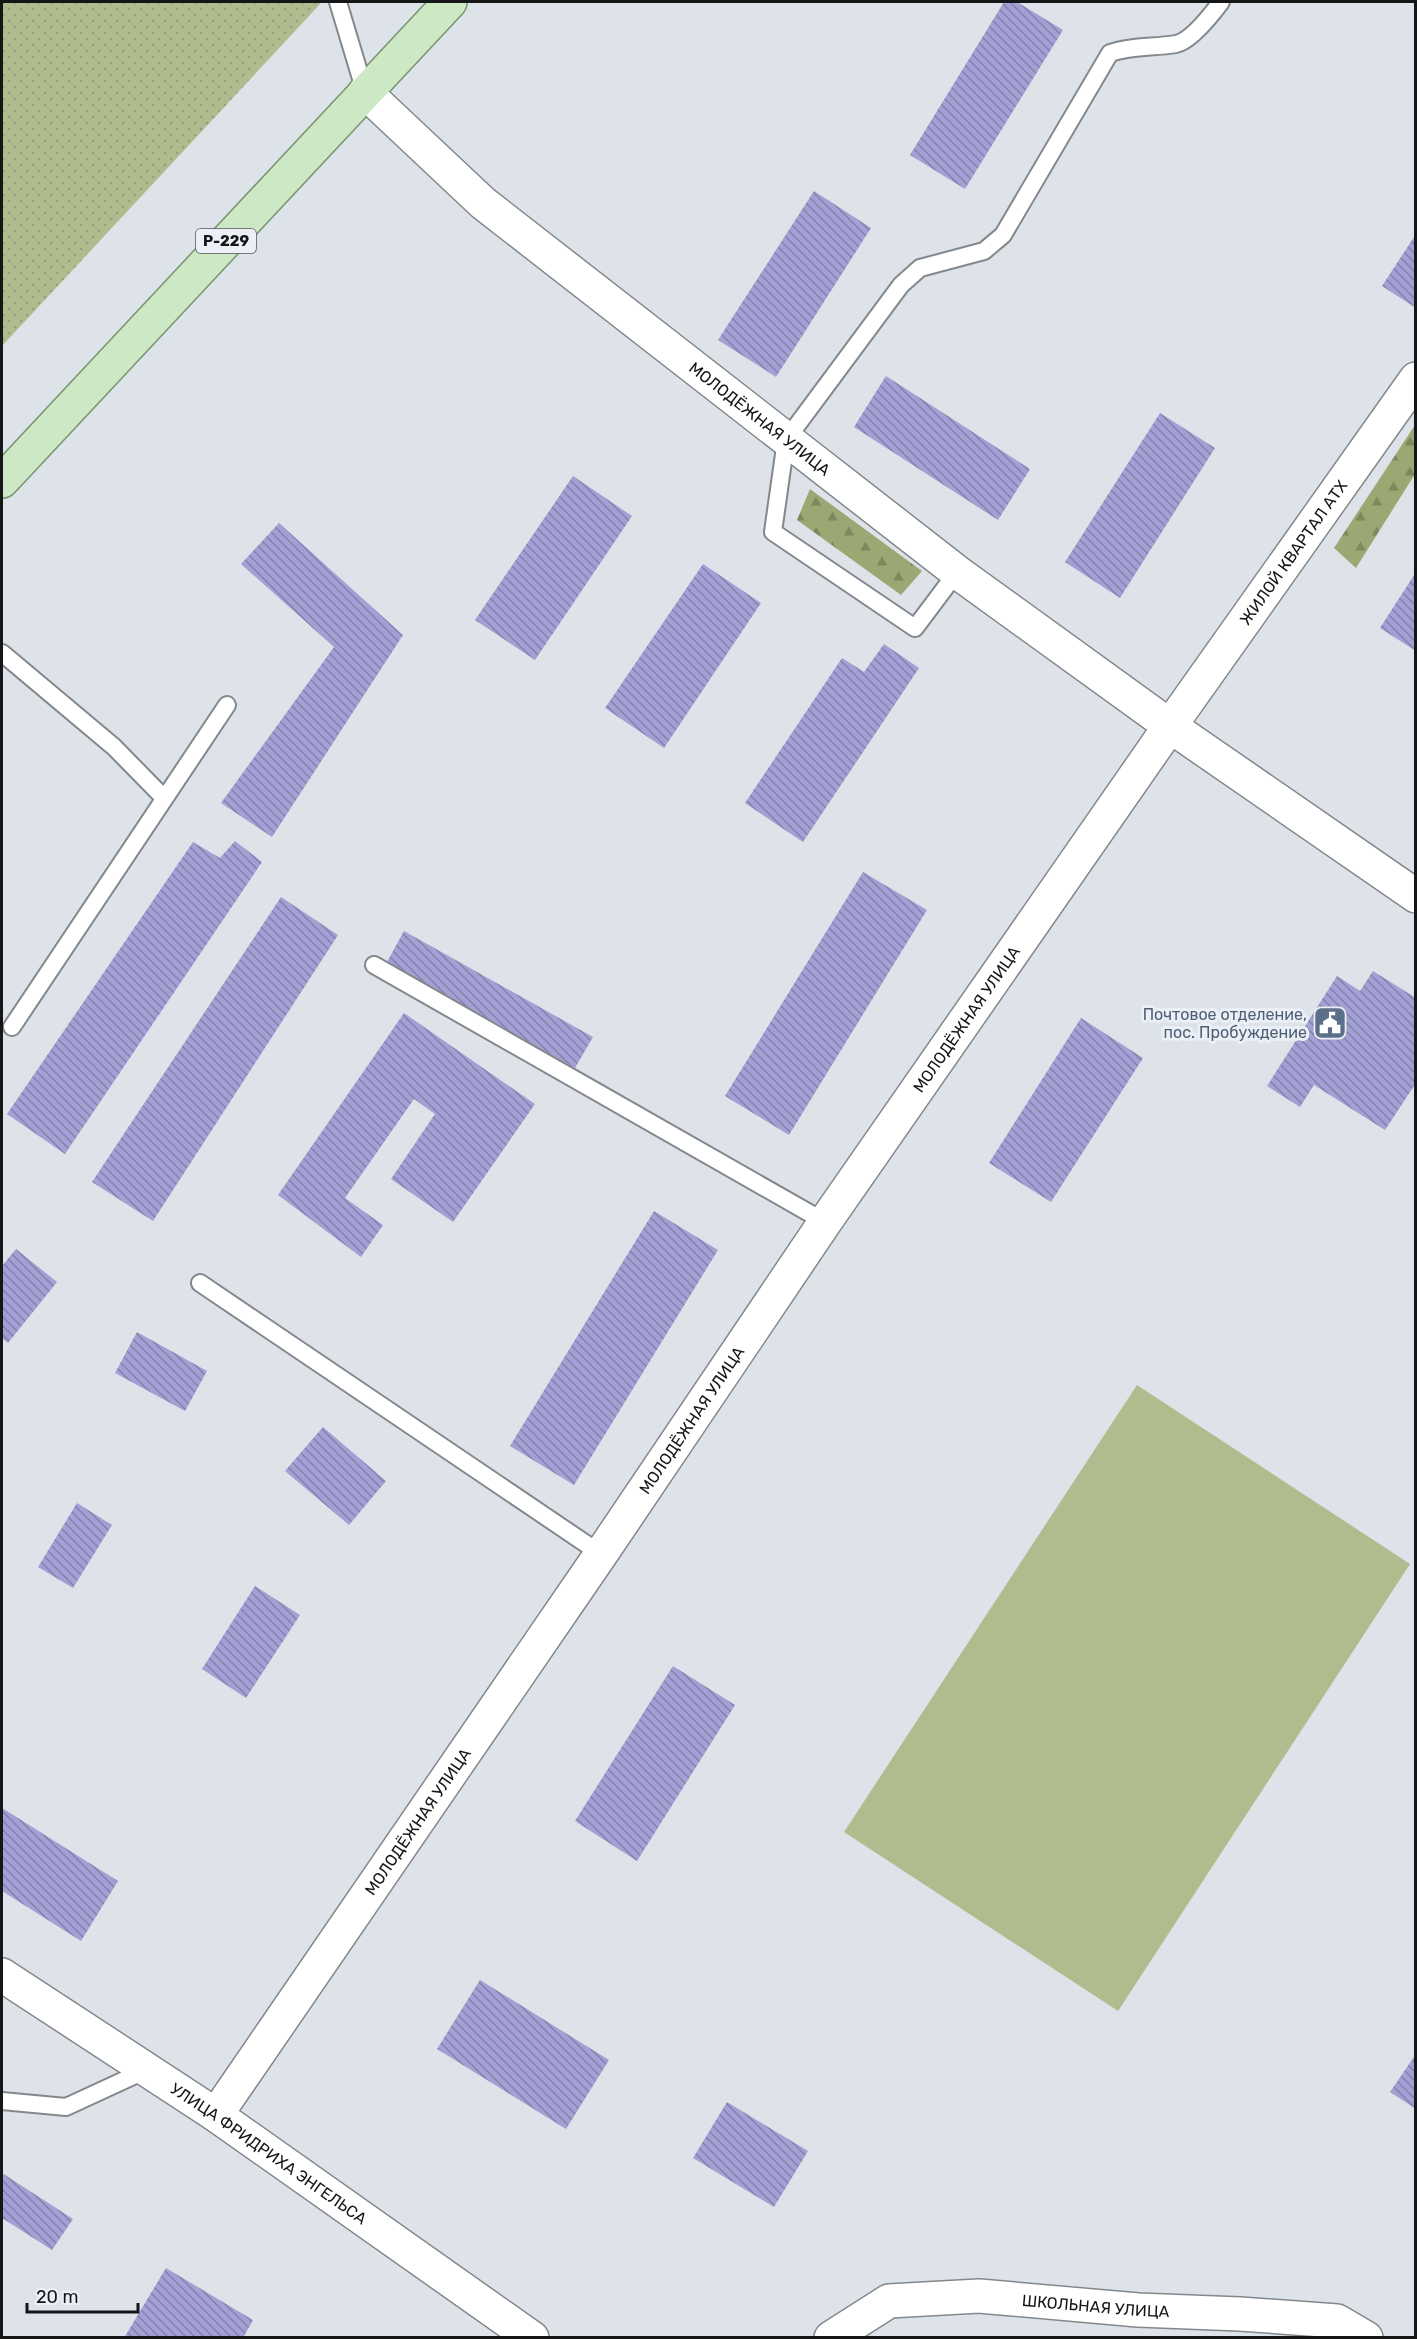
<svg xmlns="http://www.w3.org/2000/svg" width="1417" height="2339" viewBox="0 0 1417 2339" font-family="Rubik,sans-serif">
  <defs>
    <pattern id="grass-dots" width="8" height="8" patternUnits="userSpaceOnUse" patternTransform="scale(1.5)"><rect width="8" height="8" fill="#b0bc8e"/><path d="M2 2h.1M6 6h.1" fill="none" stroke="#96a17a" stroke-width="1.8" stroke-linecap="round"/></pattern>
    <pattern id="forest-firs" width="22" height="20" patternUnits="userSpaceOnUse" patternTransform="scale(1.5)"><rect width="22" height="20" fill="#9ba873"/><path d="M5 1l3.5 6h-7zM16 11l3.5 6h-7z" fill="#7d885d"/></pattern>
    <pattern id="building-back-hatch" width="6" height="6" patternUnits="userSpaceOnUse" patternTransform="scale(1.5)"><rect width="6" height="6" fill="#a2a0d4"/><path d="M-1 5l2 2M0 0l6 6M5-1l2 2" fill="none" stroke="#8381ab"/></pattern>
  </defs>
  <rect width="100%" height="100%" fill="#dde3e8"/>
  <path fill="url(#grass-dots)" d="M2 2H322L2 346Z"/>
  <path fill="url(#forest-firs)" d="M1415 425V474L1356 568 1334 548Z
    M810 489 922 571 901 595 797 520Z"/>
  <path fill="#b0bc8e" d="M1137 1385 1410 1564 1118 2011 844 1832Z"/>
  <path fill="url(#building-back-hatch)" d="M1004 2H1017L1063 30 965 189 910 155Z
    M814 191 871 228 776 377 718 340Z
    M1416 234V308L1382 286Z
    M886 376 1030 469 998 520 854 427Z
    M1160 413 1215 448 1120 598 1065 562Z
    M573 476 632 516 535 660 475 620Z
    M279 523 403 635 272 837 221 803 334 647 241 564Z
    M703 564 761 603 664 748 605 708Z
    M1416 572V651L1380 628Z
    M884 644 919 668 803 842 745 803 842 658 864 672Z
    M235 841 262 862 65 1154 7 1114 193 842 220 858Z
    M863 872 927 910 789 1135 725 1096Z
    M281 897 338 935 153 1221 92 1182Z
    M404 931 593 1037 575 1068 387 962Z
    M1373 971 1416 998V1083L1385 1130 1314 1085 1300 1107 1267 1086 1337 976 1360 991Z
    M404 1013 535 1104 453 1222 391 1179 435 1114 414 1099 345 1198 383 1225 361 1257 278 1195Z
    M1081 1018 1143 1058 1051 1202 989 1163Z
    M654 1211 718 1250 574 1485 510 1446Z
    M16 1249 57 1282 8 1343 2 1338V1266Z
    M137 1332 207 1371 185 1411 115 1373Z
    M323 1427 386 1481 349 1525 285 1471Z
    M77 1503 112 1525 73 1588 38 1567Z
    M255 1586 300 1615 246 1698 202 1669Z
    M673 1666 735 1705 637 1861 575 1821Z
    M2 1808 118 1881 81 1941 2 1891Z
    M480 1980 609 2060 566 2129 437 2049Z
    M1416 2054V2109L1390 2092Z
    M727 2102 808 2151 774 2207 693 2158Z
    M2 2173 73 2219 52 2250 2 2218Z
    M166 2268 253 2320 243 2338H124Z"/>
  <g fill="none" stroke-linecap="round" stroke-linejoin="round">
    <defs>
      <path id="lane" d="M338 2 365 92
        M957 572 915 628 773 532 786 440 901 285 920 268 984 251 1003 235 1110 53C1134 45 1153 48 1176 44 1191 41 1212 14 1221 2
        M2 653 114 747 164 798
        M374 965 825 1222
        M12 1027 227 705
        M200 1283 601 1554
        M2 2101 66 2107 144 2071"/>
      <g id="street">
        <path id="s1" d="M365 92 483 203 957 572 1170 726 1416 896"/>
        <path id="s2" d="M2 1975 216 2115 532 2338"/>
        <path id="s3" d="M216 2115 601 1554 825 1222 1170 726 1416 379"/>
        <path id="s4" d="M831 2338 889 2301 979 2296 1138 2310 1240 2314 1337 2321 1366 2338"/>
      </g>
      <path id="primary" d="M2 481 450 2"/>
    </defs>
    <use href="#lane" stroke="#83888d" stroke-width="20"/>
    <use href="#street" stroke="#83888d" stroke-width="36"/>
    <use href="#primary" stroke="#77946f" stroke-width="36"/>
    <use href="#lane" stroke="#fff" stroke-width="16"/>
    <use href="#street" stroke="#fff" stroke-width="33"/>
    <use href="#primary" stroke="#cde8c5" stroke-width="33"/>
  </g>
  <defs>
    <symbol id="civic-square" viewBox="-11 -11 22 22"><rect x="-9" y="-9" width="18" height="18" rx="4" fill="#5c6f8a" stroke="#eaf0f6"/><path d="M-.6-6.5H3V-4.5H.6V-3L4-1V1h2V6H-6V1h2V-1L-.6-3ZM-1.2 2.5V6h2.4V2.5Z" fill="#fff"/></symbol>
  </defs>
  <g fill-rule="evenodd">
    <use href="#civic-square" x="1311" y="1004" width="38" height="38"/>
  </g>
  <g text-anchor="middle" stroke-width="6" stroke-linejoin="round" paint-order="stroke">
    <rect fill="#eaf0f6" stroke="#54575b" stroke-width="1.5" x="196" y="229" width="60" height="24" rx="4.5"/>
    <g font-size="15" font-weight="bold" fill="#141618">
      <text x="226" y="246">Р-229</text>
    </g>
    <g font-size="16" fill="#141618" stroke="#eaf0f6">
      <text dy="6" stroke="none"><textPath href="#s1" startOffset="513">МОЛОДЁЖНАЯ УЛИЦА</textPath></text>
      <text dy="6" stroke="none"><textPath href="#s3" startOffset="1898">ЖИЛОЙ КВАРТАЛ АТХ</textPath></text>
      <text dy="6" stroke="none"><textPath href="#s3" startOffset="1328">МОЛОДЁЖНАЯ УЛИЦА</textPath></text>
      <text dy="6" stroke="none"><textPath href="#s3" startOffset="842">МОЛОДЁЖНАЯ УЛИЦА</textPath></text>
      <text dy="6" stroke="none"><textPath href="#s3" startOffset="356">МОЛОДЁЖНАЯ УЛИЦА</textPath></text>
      <text dy="6" stroke="none"><textPath href="#s2" startOffset="321">УЛИЦА ФРИДРИХА ЭНГЕЛЬСА</textPath></text>
      <text dy="6" stroke="none"><textPath href="#s4" startOffset="276">ШКОЛЬНАЯ УЛИЦА</textPath></text>
    </g>
    <g font-size="16" fill="#4e5e75" stroke="#eaf0f6" text-anchor="end">
      <text x="1307" y="1020">Почтовое отделение,<tspan x="1307" dy="18">пос. Пробуждение</tspan></text>
    </g>
  </g>
  <rect width="1417" height="2339" fill="none" stroke="#141618" stroke-width="6"/>
  <path d="M27 2303v9h111v-9" fill="none" stroke="#141618" stroke-width="3"/>
  <text x="36" y="2303" font-size="18" fill="#141618" stroke="#eaf0f6" stroke-width="4.5" paint-order="stroke">20 m</text>
</svg>
